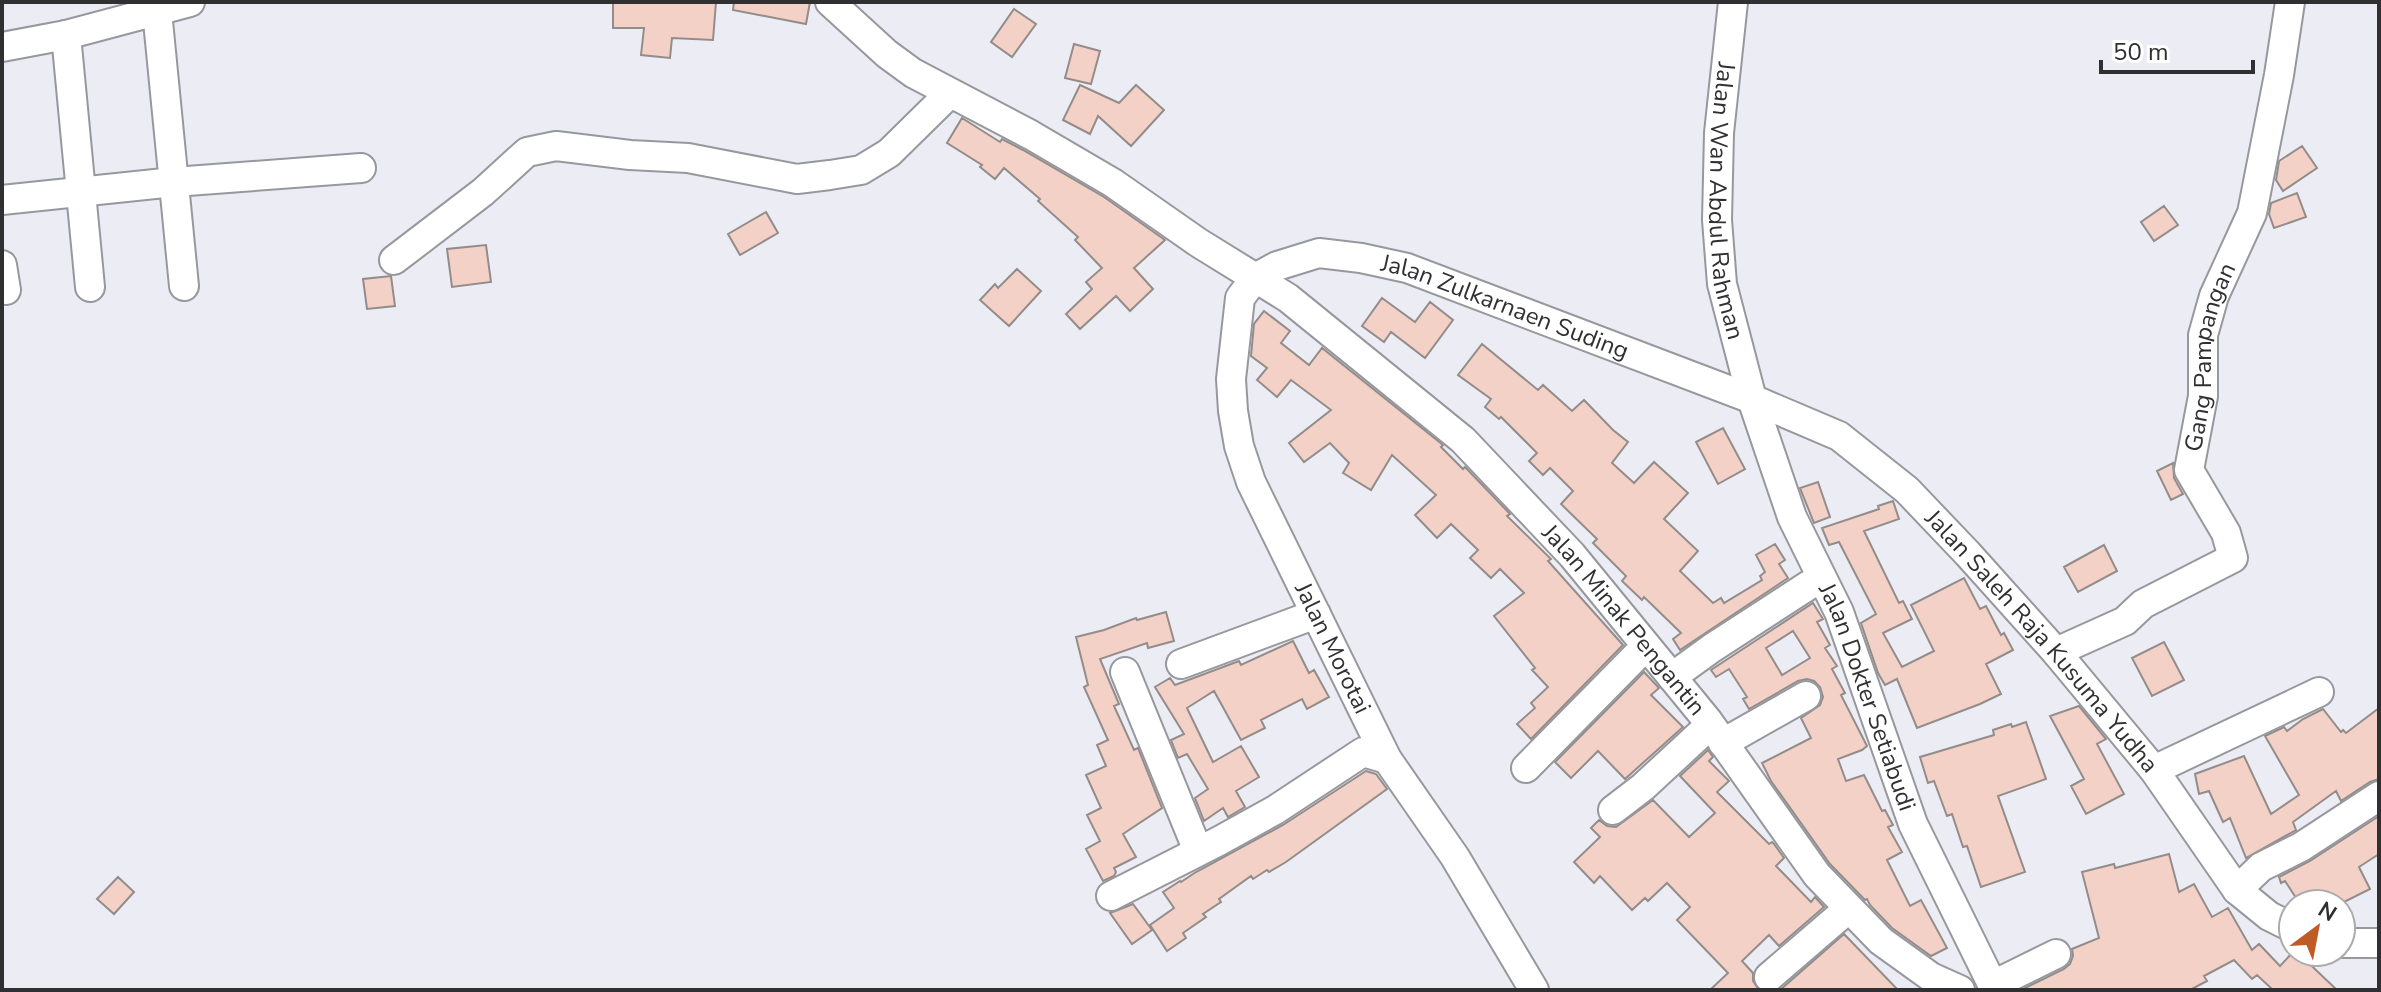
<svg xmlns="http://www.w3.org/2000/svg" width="2381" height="992" viewBox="0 0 2381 992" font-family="'Nunito Sans',sans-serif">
  <rect width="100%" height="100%" fill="#ecedf4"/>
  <path fill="#f4d1c6" stroke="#938c8a" stroke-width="2" fill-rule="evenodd" d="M613 2H716L713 40 672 38 670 58 641 55 644 28H613Z
    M734 2H810L806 24 733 10Z
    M1014 9 1036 24 1012 57 991 42Z
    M1074 44 1100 51 1091 84 1065 78Z
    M1080 85 1119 103 1136 85 1164 110 1131 146 1098 116 1090 134 1063 120Z
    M962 118 1000 142 1002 139 1023 150 1104 197 1165 240 1134 268 1153 289 1130 311 1116 296 1080 329 1066 314 1092 289 1086 282 1102 268 1075 240 1078 237 1038 201 1040 199 1004 168 995 179 980 167 982 165 947 143Z
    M2302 146 2317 168 2283 191 2276 180 2279 161Z
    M2297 193 2306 217 2274 228 2269 214 2271 203Z
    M2164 206 2178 225 2154 241 2141 222Z
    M766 212 778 233 740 255 728 234Z
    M486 245 491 282 452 287 447 249Z
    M1017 269 1041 291 1009 326 980 300 995 284 998 288Z
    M391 276 395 306 367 309 363 279Z
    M1382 298 1415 322 1430 302 1453 320 1425 358 1391 332 1384 342 1362 326Z
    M1264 311 1290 331 1281 343 1309 365 1322 348 1443 445 1441 447 1463 469 1465 467 1510 514 1507 516 1551 559 1548 561 1623 645 1531 739 1517 724 1535 708 1531 703 1548 687 1532 670 1535 668 1494 616 1524 593 1500 569 1491 578 1470 558 1478 550 1451 524 1437 538 1415 515 1436 495 1392 455 1371 490 1343 473 1349 463 1330 443 1304 462 1289 443 1331 410 1291 380 1277 397 1257 380 1267 368 1251 356 1254 324Z
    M1482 344 1538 390 1543 385 1572 411 1584 400 1613 430 1628 442 1612 463 1634 483 1654 462 1688 493 1664 519 1698 551 1680 571 1713 603 1721 598 1724 603 1762 580 1760 576 1765 572 1756 555 1775 544 1785 560 1779 564 1788 578 1680 650 1673 639 1681 633 1644 597 1642 600 1622 581 1626 576 1593 543 1597 539 1561 504 1573 491 1550 468 1543 475 1529 461 1537 453 1501 417 1499 419 1485 407 1491 399 1458 375Z
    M1723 428 1745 469 1718 484 1696 442Z
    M2173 463 2174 478 2183 494 2171 500 2157 471Z
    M1818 482 1830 517 1814 523 1800 488Z
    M1893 501 1899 519 1864 531 1899 603 1903 601 1912 619 1883 633 1902 667 1934 651 1911 605 1964 578 1980 609 1986 606 2001 635 2004 633 2013 650 1986 664 2001 694 1980 704 1917 728 1897 679 1885 685 1878 673 1861 623 1876 614 1839 542 1829 545 1822 528 1879 509 1878 506Z
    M2104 545 2117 571 2078 592 2064 567Z
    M1813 603 1823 619 1817 622 1830 645 1825 648 1837 666 1832 669 1845 693 1841 695 1867 746 1862 750 1838 759 1846 781 1864 775 1882 811 1885 810 1893 825 1888 827 1902 852 1887 860 1910 906 1921 900 1947 948 1931 956 1892 928 1870 905 1867 899 1865 900 1830 864 1771 781 1762 763 1811 738 1801 718 1820 705 1823 697 1820 687 1814 681 1807 679 1798 681 1749 709 1743 699 1747 697 1729 669 1716 677 1711 670ZM1793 631 1810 658 1782 675 1766 648Z
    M1166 612 1174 641 1148 648 1147 643 1100 659 1119 704 1114 706 1134 750 1138 748 1162 808 1123 834 1136 857 1114 868 1116 872 1114 876 1103 881 1086 849 1100 841 1087 815 1101 808 1086 775 1106 766 1097 745 1108 740 1084 687 1088 685 1076 637 1104 630 1136 618 1137 620Z
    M1293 641 1309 673 1314 670 1329 697 1307 709 1302 699 1261 720 1265 728 1241 740 1214 691 1187 708 1213 762 1241 746 1259 777 1236 791 1245 807 1228 817 1223 808 1204 821 1195 798 1208 789 1187 754 1178 758 1171 740 1184 734 1155 687 1170 678 1175 685 1239 661 1241 665Z
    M2164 642 2184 680 2152 696 2132 658Z
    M1644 672 1659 688 1651 695 1683 727 1625 779 1598 751 1571 778 1555 762Z
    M2079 706 2106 739 2097 744 2124 794 2086 814 2071 786 2084 779 2050 716Z
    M2379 708V779L2370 782 2341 801 2336 791 2293 822 2296 830 2246 858 2230 818 2223 822 2209 791 2199 794 2195 774 2244 756 2271 814 2299 795 2265 736 2284 727 2287 731 2303 719 2323 709 2341 732 2343 730 2346 733Z
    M2026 722 2046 779 1998 796 2025 872 1981 887 1967 846 1963 847 1952 814 1947 816 1934 781 1928 783 1920 757 1994 735 1993 730 2011 724 2012 727Z
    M1708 750 1713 757 1709 761 1729 781 1717 792 1769 844 1772 842 1774 844 1784 858 1776 866 1811 902 1815 897 1824 907 1779 946 1769 935 1742 961 1753 973V981L1759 990H1710L1728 973 1677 920 1690 907 1667 883 1648 901 1645 898 1632 910 1600 876 1594 883 1574 862 1600 837 1591 828 1599 820 1607 826 1616 827 1653 800 1689 837 1715 813 1680 776Z
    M1366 771 1376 774 1387 789 1286 862 1269 872 1267 870 1253 879 1251 876 1219 899 1221 902 1203 914 1206 917 1183 933 1186 938 1167 951 1150 925 1174 908 1163 892 1180 881 1181 882 1196 872 1283 825Z
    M2379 816V854L2359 867 2370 889 2340 904H2331L2329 898 2315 904H2300L2285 881 2281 883 2279 877 2310 861Z
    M2169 854 2179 892 2194 884 2212 917 2228 908 2252 950 2259 944 2280 966 2293 952H2297L2337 990H2273L2257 975 2252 979 2234 960 2204 976 2207 981 2190 990H2026L2025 988 2064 969 2070 964 2073 956 2072 949 2099 938 2082 872 2114 864 2115 868Z
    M118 877 134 892 114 914 97 899Z
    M1133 904 1152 930 1132 944 1110 913Z
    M1844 934 1898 990H1780Z"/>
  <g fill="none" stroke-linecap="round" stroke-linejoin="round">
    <defs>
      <g id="minor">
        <path id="s1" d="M830 2 887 54 913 73 1031 135 1113 183 1199 243 1288 298 1463 440 1572 555 1708 721 1817 875 1881 941 1931 977 1960 990"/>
        <path id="s2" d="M1733 2 1719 133 1717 220 1722 284 1752 399 1792 517 1839 612 1913 824 1995 990"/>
        <path d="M157 11 184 286"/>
        <path d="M66 35 90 287"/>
        <path d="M2 47 66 35 190 2"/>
        <path d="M2 200 174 182 361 168"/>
        <path d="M394 260 483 192 527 152 556 146 630 155 688 158 797 179 830 175 861 170 889 153 949 94"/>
        <path d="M2 265 6 290"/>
        <path id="s3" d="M2056 652 2125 621 2143 604 2233 558 2226 533 2189 470 2203 396V335L2214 296 2252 213 2279 75 2290 2"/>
        <path d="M1181 664 1316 614"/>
        <path d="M1125 672 1198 851"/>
        <path d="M1672 677 1712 648 1809 585"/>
        <path d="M1723 743 1806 696"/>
        <path d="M1526 768 1646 646"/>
        <path d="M2154 770 2319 692"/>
        <path d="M1613 810 1643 787 1710 725"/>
        <path d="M2237 890 2261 867 2301 847 2379 796"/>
        <path d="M1111 896 1219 841 1275 810 1363 752 1387 759"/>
        <path d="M2341 943H2379"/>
        <path d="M1769 977 1848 909"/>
        <path d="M1993 985 2056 954"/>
        <path id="s4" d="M1534 990 1455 857 1387 759 1251 482 1239 446 1233 411 1231 379 1240 298 1255 278 1277 266 1319 253 1361 258 1407 268 1752 399 1839 436 1907 490 1968 554 2056 652 2154 770 2237 890 2269 916 2293 928"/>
      </g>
    </defs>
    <use href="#minor" stroke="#97989e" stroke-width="32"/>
    <use href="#minor" stroke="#fff" stroke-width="28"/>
  </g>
  <g text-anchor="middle" stroke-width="8" stroke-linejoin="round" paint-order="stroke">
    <g font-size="24" fill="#303033" stroke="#fff">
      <text dy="8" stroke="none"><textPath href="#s2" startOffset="200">Jalan Wan Abdul Rahman</textPath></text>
      <text dy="8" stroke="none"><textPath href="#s4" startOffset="1058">Jalan Zulkarnaen Suding</textPath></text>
      <text dy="8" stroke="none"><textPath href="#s3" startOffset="416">Gang Pampangan</textPath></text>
      <text dy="8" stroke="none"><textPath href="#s1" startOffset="1014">Jalan Minak Pengantin</textPath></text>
      <text dy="8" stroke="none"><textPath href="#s4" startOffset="1706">Jalan Saleh Raja Kusuma Yudha</textPath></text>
      <text transform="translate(1333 648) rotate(64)" y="8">Jalan Morotai</text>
      <text dy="8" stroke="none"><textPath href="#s2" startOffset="722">Jalan Dokter Setiabudi</textPath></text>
    </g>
  </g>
  <rect width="2381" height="992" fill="none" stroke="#303033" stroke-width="8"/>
  <g transform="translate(2317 928) rotate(32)"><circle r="38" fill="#ffffff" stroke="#acacad" stroke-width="2"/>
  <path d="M0-6L14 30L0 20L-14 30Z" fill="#bf5b26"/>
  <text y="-12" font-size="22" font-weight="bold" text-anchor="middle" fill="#303033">N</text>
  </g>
  <path d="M2101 60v12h152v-12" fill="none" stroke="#303033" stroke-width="4"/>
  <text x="2113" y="60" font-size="24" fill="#303033" stroke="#ffffff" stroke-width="6" paint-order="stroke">50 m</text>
</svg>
